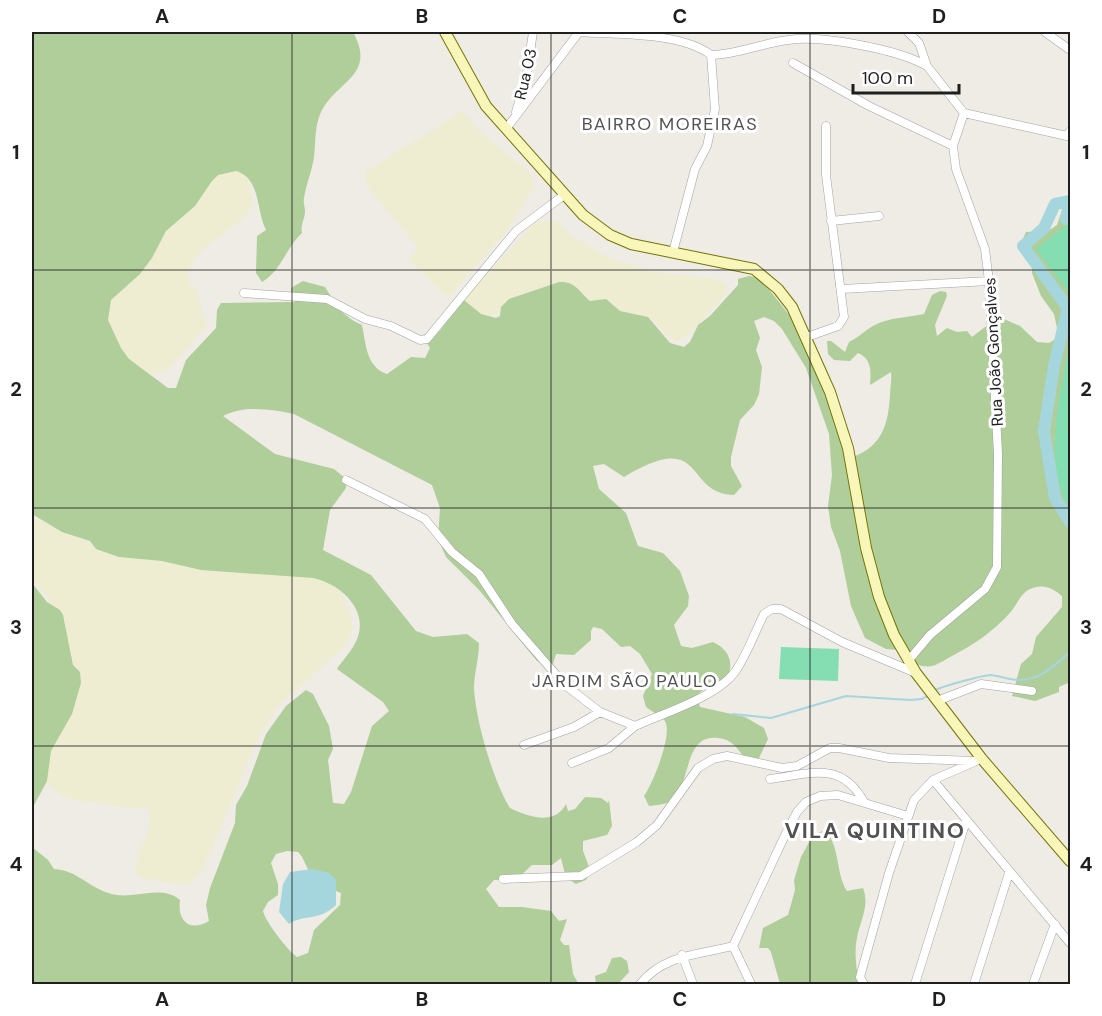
<svg xmlns="http://www.w3.org/2000/svg" width="1102" height="1016" viewBox="0 0 1102 1016" font-family="'DM Sans',sans-serif">
  <rect width="100%" height="100%" fill="#efebe5"/>
  <path fill="#eeedd1" d="M463 111 482 134 531 174 534 186 507 231 448 298 409 261 418 248 374 195 366 183V171Z
    M240 166 249 182 253 203 245 217 208 245 193 261 188 274 189 284 196 288 203 316 208 324 168 370 152 375 133 363 112 341 103 323 110 280 172 195Z
    M556 220 573 237 608 257 647 271 714 279 725 284 728 291 689 334 676 342 664 333 654 320 643 315 630 325 566 299 478 318 463 300 535 222Z
    M32 517 106 550 216 570 317 577 336 583 349 610 353 631 343 648 279 705 260 734 202 872 190 884H178L143 878 135 872 138 855 149 829 150 812 144 807 128 808 65 798 37 775 52 605 32 577Z"/>
  <path fill="#afce9a" fill-rule="evenodd" d="M32 32H353C377 76 337 80 321 112 314 127 316 142 314 157 312 171 306 184 304 198 303 202 305 207 305 211 305 220 300 224 302 233 285 249 282 270 262 282L256 273 257 236 266 230C256 211 261 178 236 171L218 175 212 181 195 206 166 231 152 258 140 274 111 300 108 320 121 348 129 359 168 388H176L186 360 216 328 217 310 221 303 294 302 297 300 291 296V288L303 281 325 287 330 295 326 301C339 308 349 320 362 325 366 344 366 367 387 374L411 357 425 358 430 348 422 335 440 331 454 305 464 300 481 314 496 318 500 316 501 307 509 299 559 282C576 281 579 292 590 301L606 299 620 311 648 317 670 343 684 347 690 342 698 325 710 316 738 285V279L749 276 760 278 794 321 853 457C882 446 888 425 890 396 890 388 892 380 891 372L870 385C871 372 872 359 858 353L850 361 834 360 828 354 827 341H831L845 352 849 342C858 338 864 331 873 326 889 317 906 318 924 314L932 295 940 291 946 292 947 296 935 325 937 336 947 328 957 332 967 331 972 337 985 327 1004 319 1020 326 1037 342 1049 343 1059 337 1054 314 1041 296 1032 273V261L1021 243 1026 232 1048 231 1057 225 1065 201 1070 196V682L1059 687V692L1035 701 1012 696 1021 664 1032 654 1036 637 1062 607V596C1051 587 1042 583 1028 590 1020 595 1015 608 1008 615 991 633 973 645 952 656 937 664 931 671 914 663L910 651 886 649 865 638 851 606 840 551 831 527 828 506 832 475 829 434 806 368 782 329 774 321 764 317 754 321 760 338 756 350 762 367 759 394 754 405 740 420 731 457V466L742 486 734 495C683 494 707 427 624 477L604 464 593 466 599 489 626 513 638 546 663 553 680 571 689 596 688 606 674 625 681 646 692 648 713 642C730 650 734 663 727 679L705 688 696 696 700 707 745 717 764 728 768 739 758 760H746C738 749 732 739 718 738 683 734 692 783 672 800 666 805 656 805 649 806L644 796C653 783 673 735 665 721 661 716 651 711 646 707L643 696 652 674 640 654 630 646 621 647 602 629 593 627 591 631V640L574 655 556 654 552 667 537 661 480 591 446 557 438 539 440 508 432 485 294 414C271 409 244 405 223 416L275 454 334 469 345 478 346 488 330 510 323 550 371 575 416 631 433 637 467 634 479 643C479 659 474 673 474 689 476 721 493 781 510 808 527 816 554 827 566 804L568 811 575 809 585 797 601 798 608 803 609 800 612 826 607 835 583 841V851L591 872 586 880 576 884 566 878 561 858 552 865H532L516 880H494L486 889 499 907H522L551 911 559 921 567 919 560 940 564 945H569L573 974 578 983 596 984 595 976 606 972 612 958 621 957 627 961 629 972 618 984H32V847L48 860 54 869C79 870 92 892 117 895 137 898 162 885 180 900 177 922 190 932 209 921L206 905 210 888 235 823 236 805 247 786 266 734 286 706 306 690 313 694 329 726 333 749 328 760 333 803 344 804 351 792 372 726 389 711 383 702 337 669C344 658 356 647 359 633 365 605 337 583 313 578L201 570 162 561 119 557 96 549 90 541 62 532 32 514ZM287 851 298 852C304 858 304 862 308 869 313 879 331 889 341 893L340 905 314 930 308 953 297 957C288 951 265 921 263 911L268 902 278 895V884L271 863 276 854Z
    M32 583 47 602 60 610 63 615 73 665 80 672 81 683 72 714 51 751 47 781 32 809Z
    M825 830C841 848 835 872 847 891L863 888C870 907 860 920 857 938 854 952 856 971 860 984H780L771 952 768 948H759L763 928 788 915 795 890 794 880 801 857 813 835Z"/>
  <path fill="#84deb2" d="M1070 222V294L1036 249Z
    M1070 341V509C1041 462 1061 392 1070 341Z
    M781 647 839 649 838 681 779 679Z"/>
  <path fill="#a6d6dd" d="M312 869 329 873 336 880V905C318 922 303 914 289 924L279 912 283 884 290 872Z"/>
  <g fill="none" stroke-linecap="round" stroke-linejoin="round">
    <path stroke="#a6d6dd" stroke-width="2" d="M933 691C940 687 983 675 991 675 1006 677 1016 683 1032 678 1047 674 1059 661 1070 652
      M733 714 771 718 846 696 910 700 922 699 929 695"/>
    <path stroke="#a6d6dd" stroke-width="12" d="M1070 216 1066 219 1070 201 1055 204 1044 228 1023 246 1068 308 1054 366 1044 431 1055 498 1070 522"/>
    <defs>
      <path id="street" d="M580 32C618 35 681 32 711 55
        M908 32 919 43 927 66 964 113
        M1045 32 1070 50
        M793 63 869 106 953 146
        M516 112 526 79 533 32
        M964 113 1067 136 1070 131
        M506 129 579 32
        M831 221 879 216
        M673 252 695 169 707 146 715 109 711 55C737 55 762 43 788 40 821 35 897 49 927 66
        M842 289 989 281
        M244 293 327 299 365 319 391 326 420 340 427 339 516 231 564 195
        M807 337 838 326 844 317 826 175V126
        M346 480 425 519 452 552 479 574 512 624 565 685 600 712 635 726C664 713 720 696 737 669 748 652 755 632 764 614L772 609H781L842 642 916 673
        M908 661 930 635 985 589 997 567 998 454 989 281 985 249 956 169 953 146 964 113
        M937 701 981 684 1032 691
        M524 745 574 727 600 712
        M572 763 609 748 635 726
        M770 779C810 774 841 760 864 802
        M933 780 1070 943
        M503 879 581 876 637 842 657 825 698 768 713 759 727 756 782 768 797 766 830 748H839L889 758 976 761
        M733 946 787 831 797 812 806 802 820 796 838 795 908 816
        M733 946 751 984
        M682 955 693 984
        M640 984C665 954 698 955 733 946
        M864 984 860 977 889 873 914 800 933 780 974 762
        M915 984 966 821
        M974 984 1009 873
        M1033 984 1055 924"/>
      <path id="secondary" d="M445 32 486 106 583 215 610 235 631 244 754 269 778 289 792 307 830 392 848 448 866 548 879 597 894 635 916 673 982 759 1070 861"/>
    </defs>
    <use href="#street" stroke="#a3a3a3" stroke-width="9"/>
    <use href="#secondary" stroke="#757506" stroke-width="12"/>
    <use href="#street" stroke="#fff" stroke-width="8"/>
    <use href="#secondary" stroke="#f9f6ba" stroke-width="10"/>
  </g>
  <path fill="none" stroke="#1f1f1f" stroke-width="1.5" stroke-opacity="0.55" d="M292 32V984M551 32V984M810 32V984M32 270H1070M32 508H1070M32 746H1070"/>
  <g text-anchor="middle" stroke-width="6" stroke-linejoin="round" paint-order="stroke">
    <g font-size="16" fill="#1f1f1f" stroke="#fff">
      <text transform="translate(525 74) rotate(-77)" y="6">Rua 03</text>
      <text transform="translate(993 352) rotate(-93)" y="6">Rua João Gonçalves</text>
    </g>
    <g font-size="18" letter-spacing="1.5" fill="#525252" stroke="#fff">
      <text x="670" y="130">BAIRRO MOREIRAS</text>
      <text x="625" y="687">JARDIM SÃO PAULO</text>
    </g>
    <g font-size="22" font-weight="bold" letter-spacing="1.5" fill="#525252" stroke="#fff">
      <text x="875" y="838">VILA QUINTINO</text>
    </g>
  </g>
  <rect width="1102" height="1016" fill="none" stroke="#ffffff" stroke-width="66"/>
  <path d="M853 84v9h106v-9" fill="none" stroke="#1f1f1f" stroke-width="3"/>
  <text x="862" y="84" font-size="18" fill="#1f1f1f" stroke="#ffffff" stroke-width="4.5" paint-order="stroke">100 m</text>
  <rect x="33" y="33" width="1036" height="950" fill="none" stroke="#1f1f1f" stroke-width="2"/>
  <g font-size="20" text-anchor="middle" font-weight="bold" fill="#1f1f1f">
    <text x="162" y="23">A</text>
    <text x="422" y="23">B</text>
    <text x="680" y="23">C</text>
    <text x="939" y="23">D</text>
    <text x="16" y="159">1</text>
    <text x="1086" y="159">1</text>
    <text x="16" y="396">2</text>
    <text x="1086" y="396">2</text>
    <text x="16" y="634">3</text>
    <text x="1086" y="634">3</text>
    <text x="16" y="871">4</text>
    <text x="1086" y="871">4</text>
    <text x="162" y="1006">A</text>
    <text x="422" y="1006">B</text>
    <text x="680" y="1006">C</text>
    <text x="939" y="1006">D</text>
  </g>
</svg>
